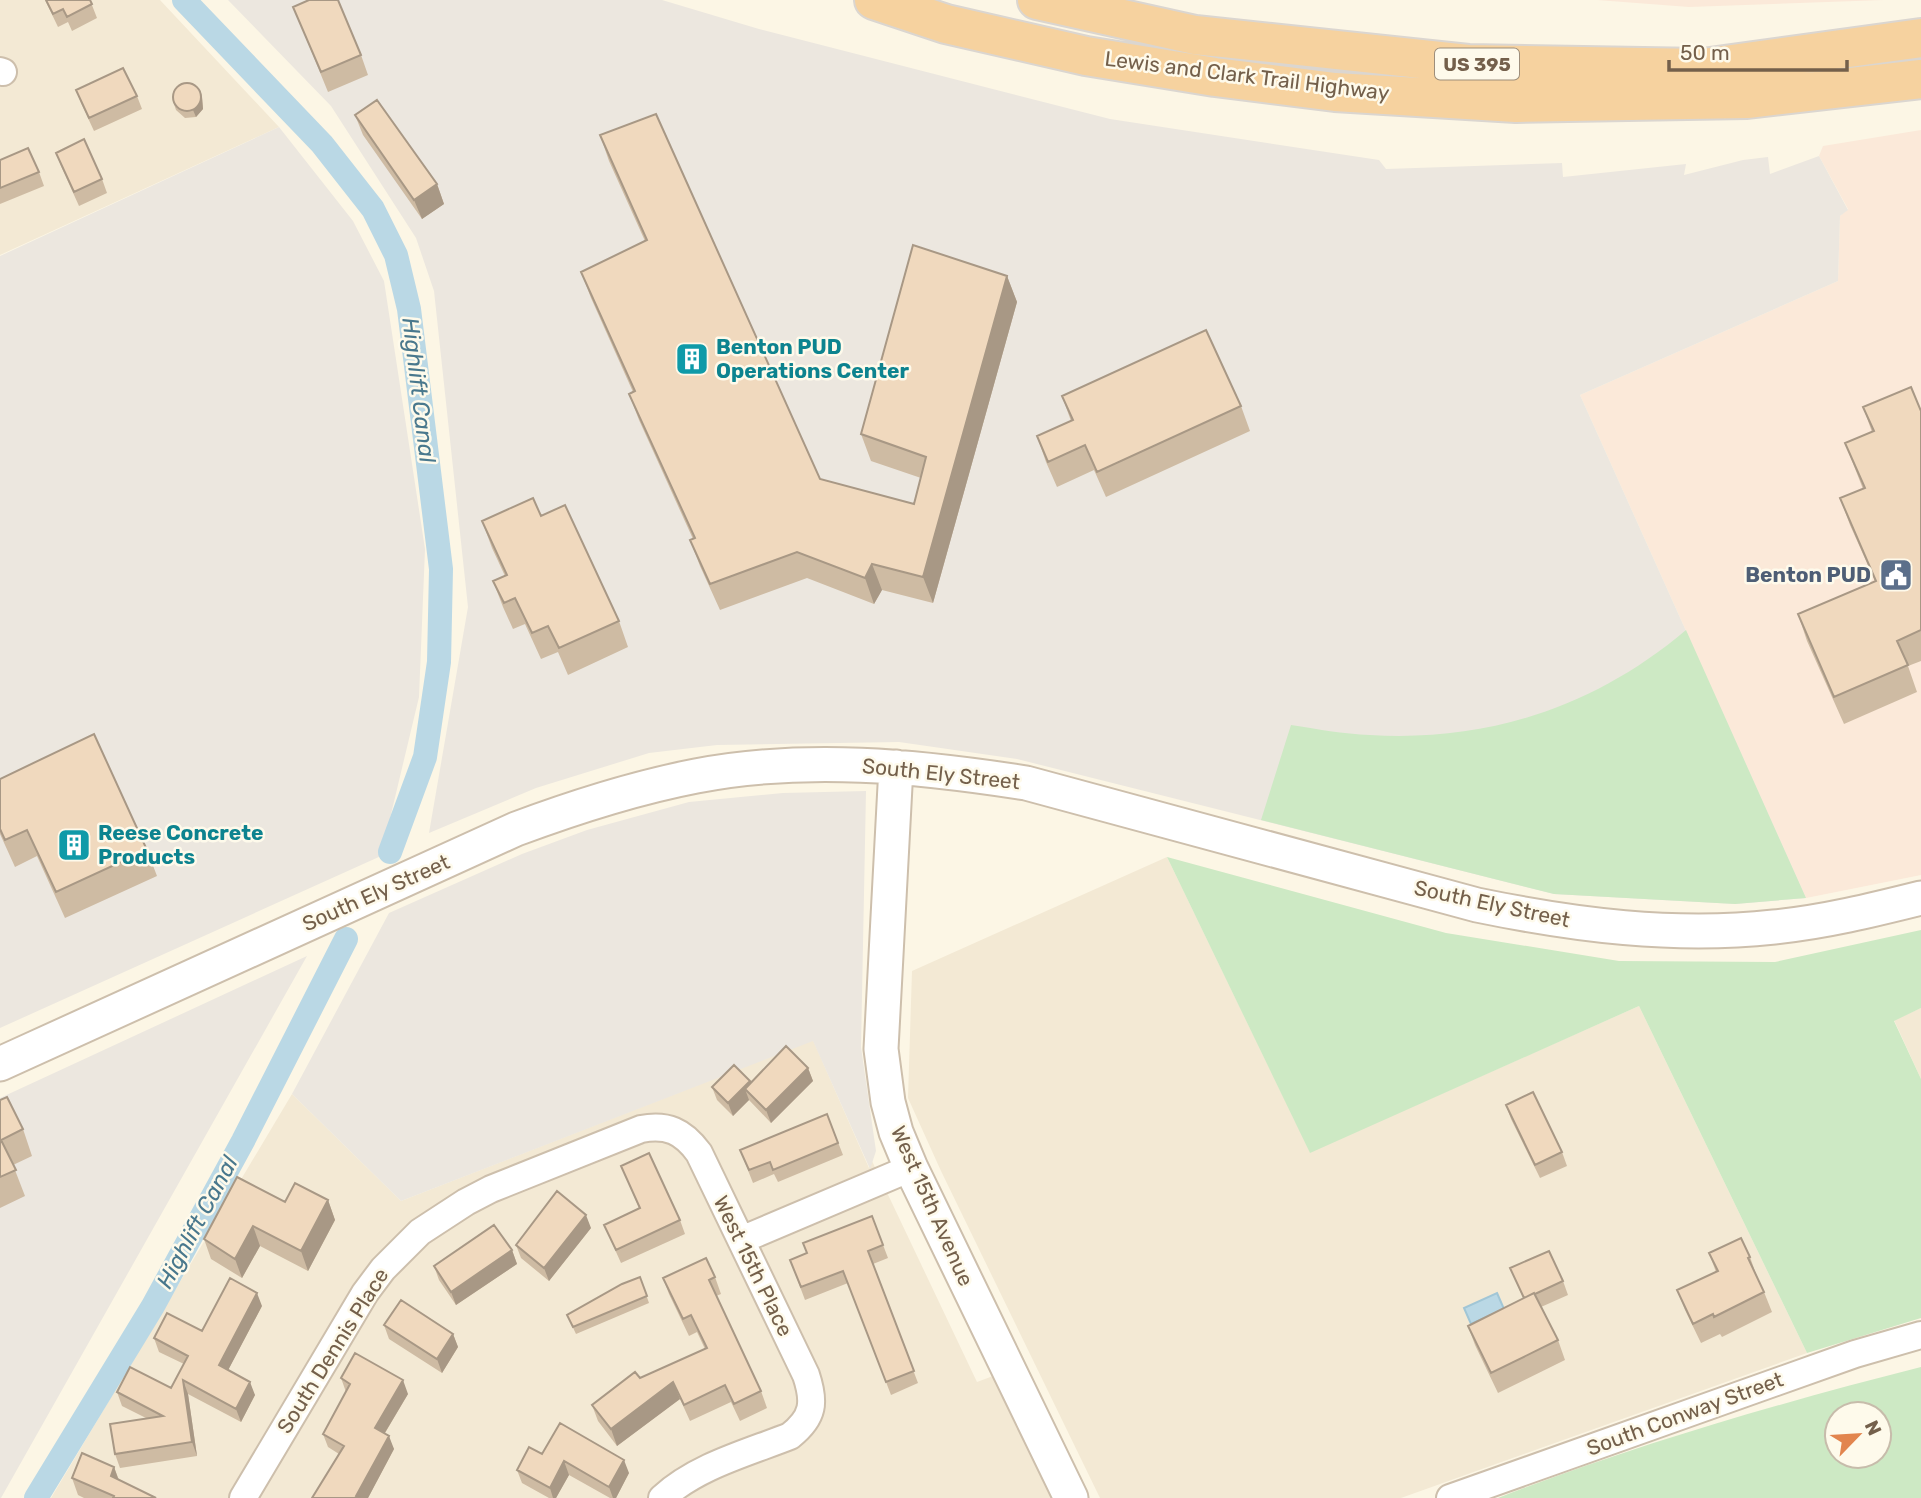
<svg xmlns="http://www.w3.org/2000/svg" width="1921" height="1498" viewBox="0 0 1921 1498" font-family="Rubik,sans-serif">
  <rect width="100%" height="100%" fill="#fcf6e5"/>
  <path fill="#f3e9d4" d="M0 0H160L279 127 0 255Z
    M1167 857 1310 1152 1639 1006 1807 1353 1401 1498H1100L941 1171 908 1098 912 971Z
    M1921 1008V1079L1894 1020Z
    M813 1040 869 1168 872 1161 977 1382 993 1376 1052 1498H51L292 1094 401 1201Z"/>
  <path fill="#fbe9d9" d="M1597 0H1884L1689 7Z
    M1921 130V875L1806 898 1580 395 1838 281 1840 216 1848 209 1819 156 1823 146Z"/>
  <path fill="#ece7df" d="M228 0H662L759 29 1110 119 1379 160 1386 169 1562 163 1563 177 1686 164 1684 175 1743 160 1768 157 1770 174 1819 156 1848 210 1840 216 1838 281 1580 395 1806 898 1735 904 1554 894 1017 759 899 742 717 745 649 753 536 788 429 833 468 607 434 291 416 238 331 106Z
    M279 127 353 221 384 281 425 549 419 697 381 856 0 1028V256Z
    M866 791 861 1047 876 1151 870 1169 813 1041 401 1201 292 1094 389 913 522 854 587 830 689 802 783 793Z
    M307 956 1 1498H0V1098Z"/>
  <path fill="#cde9c4" fill-rule="evenodd" d="M1686 630 1806 898 1735 904 1554 894 1261 820 1291 725C1317 729 1343 734 1370 735 1488 742 1595 707 1686 630Z
    M1167 857 1446 933 1619 961 1775 962 1921 930V1008L1894 1021 1921 1079V1318L1807 1353 1639 1006 1310 1153Z
    M1921 1367V1498H1498C1635 1445 1779 1403 1921 1367ZM1837 1414H1879V1456H1837Z"/>
  <path fill="#bad8e5" stroke="#a1c6d6" stroke-width="2" d="M1497 1293 1504 1309 1471 1324 1464 1308Z"/>
  <g fill="none" stroke-linecap="round" stroke-linejoin="round">
    <path stroke="#bad8e5" stroke-width="24" d="M184 0 322 144 373 209 396 255 409 309 441 569 439 662 425 757 390 852
      M36 1498 153 1306 243 1141 346 939"/>
    <defs>
      <path id="minor" d="M0 71 3 72
        M741 1240 911 1168
        M243 1498 365 1293 383 1269 420 1232 466 1202 491 1189 641 1129C667 1124 683 1131 699 1153L806 1375C815 1402 814 1417 790 1436 747 1453 697 1466 662 1498
        M1450 1498 1855 1354 1921 1335"/>
      <path id="tertiary" d="M896 767 881 1049 888 1102 896 1132 911 1168 1071 1498
        M0 1064 516 829C575 807 634 788 696 776 805 755 917 766 1026 783L1477 905C1574 925 1674 938 1774 927 1824 922 1873 910 1921 898"/>
      <path id="trunk" d="M874 0 946 24 1086 56 1215 77 1335 92 1516 103 1747 99 1921 79
        M1037 0 1195 35 1468 64 1703 68 1921 38"/>
    </defs>
    <use href="#minor" stroke="#cdbfac" stroke-width="30"/>
    <use href="#tertiary" stroke="#cdbfac" stroke-width="37"/>
    <use href="#trunk" stroke="#dbd6d0" stroke-width="42"/>
    <use href="#minor" stroke="#fff" stroke-width="26"/>
    <use href="#tertiary" stroke="#fff" stroke-width="33"/>
    <use href="#trunk" stroke="#f6d29f" stroke-width="38"/>
  </g>
  <path fill="#cebba3" d="M45 0H90L97 18 72 31 68 22 58 27Z
    M293 7 361 55 368 75 328 92 301 26Z
    M76 90 137 96 142 109 94 131 81 103Z
    M202 97 203 109 196 117 185 118 176 110 174 104Z
    M355 115 437 184 444 204 422 219 363 135Z
    M600 135 820 479 914 504 921 478 871 461 861 434 1007 276 1017 302 933 603 882 590 874 604 807 578 720 610 700 566 690 540 693 539 639 420 629 394 633 392 591 298 581 272 645 241 609 161Z
    M56 153 102 179 107 193 79 206 61 166Z
    M0 160 39 172 44 186 0 204Z
    M1062 396 1241 406 1250 431 1106 497 1094 470 1057 487 1046 462 1037 436 1071 421Z
    M1863 407 1921 411V661L1908 666 1917 692 1844 724 1807 641 1798 614 1875 581 1850 525 1840 498 1863 489 1845 443 1872 432Z
    M541 516 619 621 628 647 568 675 558 652 541 659 525 624 513 629 503 607 493 581 505 576 492 548 482 521Z
    M0 779 147 850 157 876 65 918 37 856 15 867 0 834Z
    M808 1068 813 1081 771 1123 749 1100 733 1116 717 1100 712 1087 750 1083Z
    M0 1100 23 1129 32 1156 13 1165 25 1196 0 1208Z
    M1506 1105 1562 1152 1567 1166 1540 1178 1511 1119Z
    M827 1114 843 1155 778 1182 774 1174 753 1183 740 1150Z
    M621 1166 680 1220 685 1234 621 1263 604 1225 639 1208Z
    M328 1200 335 1220 308 1271 260 1246 242 1278 211 1259 204 1239 285 1202Z
    M872 1216 888 1258 873 1264 918 1383 891 1395 848 1283 805 1300 790 1260 807 1253Z
    M591 1228 549 1281 521 1258 516 1245Z
    M512 1250 517 1264 456 1305 439 1280 434 1266Z
    M1709 1253 1750 1257 1757 1277 1764 1292 1772 1312 1722 1337 1720 1334 1701 1343 1685 1310 1677 1290 1716 1272Z
    M1510 1268 1563 1281 1568 1295 1541 1307 1558 1340 1565 1360 1498 1393 1475 1345 1468 1326 1523 1298Z
    M640 1277 649 1303 576 1334 567 1315Z
    M715 1277 721 1294 716 1296 761 1391 767 1408 740 1421 731 1402 690 1421 680 1399 617 1446 598 1421 592 1405 640 1378 705 1349 697 1332 689 1336 669 1294 663 1278Z
    M262 1306 228 1370 255 1395 241 1422 188 1394 197 1456 120 1468 115 1454 146 1418 122 1406 117 1392 171 1388 184 1364 159 1352 154 1338 202 1331Z
    M384 1325 453 1334 458 1347 442 1373 389 1339Z
    M341 1378 408 1394 385 1433 394 1449 368 1498H312L339 1454 328 1447 323 1434 346 1392Z
    M542 1454 629 1473 616 1498H610L569 1475 556 1498H549L522 1483 517 1470Z
    M114 1467 119 1480 156 1498H84L78 1495 72 1478Z"/>
  <path fill="#a89885" d="M200 90 202 97 203 109 196 117 193 110Z
    M437 184 444 204 422 219 414 200Z
    M1007 276 1017 302 933 603 923 577Z
    M872 564 882 590 874 604 865 578Z
    M808 1068 813 1081 771 1123 766 1110Z
    M750 1081 755 1094 745 1089 749 1100 733 1116 728 1103Z
    M328 1200 335 1220 308 1271 301 1251Z
    M586 1215 591 1228 549 1281 544 1268Z
    M253 1226 260 1246 242 1278 235 1259Z
    M512 1250 517 1264 456 1305 451 1292Z
    M257 1293 262 1306 224 1378 219 1365Z
    M453 1334 458 1347 442 1373 437 1359Z
    M183 1380 188 1394 197 1456 192 1442Z
    M403 1380 408 1394 380 1441 375 1428Z
    M250 1382 255 1395 241 1422 236 1409Z
    M673 1382 680 1399 617 1446 611 1429Z
    M389 1436 394 1449 368 1498H357L356 1496Z
    M624 1460 629 1473 616 1498H613L609 1487Z
    M564 1461 569 1475 556 1498H553L550 1488Z
    M114 1467 120 1484 111 1476Z"/>
  <path fill="#f0d9be" stroke="#a89885" stroke-width="2" d="M46 0H90L92 4 67 17 63 9 53 14Z
    M309 0H338L361 55 321 72 293 7Z
    M123 68 137 96 89 118 76 90Z
    M173 97a14 14 0 1 1 28 0a14 14 0 1 1-28 0Z
    M377 100 437 184 414 200 355 115Z
    M656 114 820 479 914 504 926 457 861 434 913 245 1007 276 923 577 872 564 865 578 797 552 710 584 690 540 695 538 629 394 635 391 581 272 647 240 600 135Z
    M84 139 102 179 74 192 56 153Z
    M28 148 39 172 0 188V160Z
    M1206 330 1241 406 1097 472 1085 445 1048 462 1037 436 1073 420 1062 396Z
    M1911 387 1921 411V630L1897 641 1908 665 1834 697 1798 614 1876 581 1840 498 1865 488 1845 443 1874 431 1863 407Z
    M533 498 541 516 565 505 619 621 559 648 548 626 532 633 515 598 504 603 493 581 507 575 482 521Z
    M94 734 147 850 56 892 27 830 5 840 0 829V779Z
    M786 1046 808 1068 766 1110 745 1089Z
    M734 1065 750 1081 728 1103 712 1087Z
    M1533 1092 1562 1152 1535 1165 1506 1105Z
    M7 1097 23 1129 1 1140 16 1170 0 1177V1100Z
    M827 1114 838 1143 773 1170 770 1162 749 1170 740 1150Z
    M649 1153 680 1220 616 1250 604 1225 640 1208 621 1166Z
    M237 1177 285 1202 295 1183 328 1200 301 1251 253 1226 235 1259 204 1239Z
    M557 1191 586 1215 544 1268 516 1245Z
    M872 1216 883 1245 868 1251 914 1371 886 1382 843 1271 801 1287 790 1260 807 1253 803 1243Z
    M494 1225 512 1250 451 1292 434 1266Z
    M1741 1238 1750 1257 1748 1258 1764 1292 1714 1317 1713 1314 1693 1324 1677 1290 1718 1271 1709 1253Z
    M1549 1251 1563 1281 1535 1294 1534 1293 1524 1298 1510 1268Z
    M706 1258 715 1277 709 1280 761 1391 734 1404 725 1385 684 1405 673 1382 611 1429 592 1405 635 1372 640 1378 707 1348 691 1315 683 1319 663 1278Z
    M640 1277 647 1296 573 1327 567 1315 622 1284Z
    M230 1278 257 1293 219 1365 250 1382 236 1409 183 1380 192 1442 115 1454 110 1424 163 1416 117 1392 130 1367 171 1388 188 1356 154 1338 167 1313 202 1331Z
    M1534 1293 1558 1340 1491 1373 1468 1326Z
    M401 1300 453 1334 437 1359 384 1325Z
    M355 1353 403 1380 375 1428 389 1436 356 1496 360 1498H312L344 1446 323 1434 350 1384 341 1378Z
    M560 1423 624 1460 609 1487 564 1461 550 1488 517 1470 529 1447 542 1454Z
    M82 1453 114 1467 111 1476 156 1498H113L114 1496 72 1478Z"/>
  <defs>
    <symbol id="building-square" viewBox="-11 -11 22 22"><rect x="-9" y="-9" width="18" height="18" rx="4" fill="#0f9aa8" stroke="#fefaeb"/><path d="M-4-6H4V6H1V3H-1V6H-4ZM-2.5-4.3h1.7v1.8h-1.7ZM.8-4.3h1.7v1.8H.8ZM-2.5-1h1.7V.8h-1.7ZM.8-1h1.7V.8H.8Z" fill="#fff"/></symbol>
    <symbol id="civic-square" viewBox="-11 -11 22 22"><rect x="-9" y="-9" width="18" height="18" rx="4" fill="#5c6f8a" stroke="#fefaeb"/><path d="M-.6-6.5H3V-4.5H.6V-3L4-1V1h2V6H-6V1h2V-1L-.6-3ZM-1.2 2.5V6h2.4V2.5Z" fill="#fff"/></symbol>
  </defs>
  <g fill-rule="evenodd">
    <use href="#building-square" x="673" y="340" width="38" height="38"/>
    <use href="#civic-square" x="1877" y="556" width="38" height="38"/>
    <use href="#building-square" x="55" y="826" width="38" height="38"/>
  </g>
  <g text-anchor="middle" stroke-width="5" stroke-linejoin="round" paint-order="stroke">
    <rect fill="#fefaeb" stroke="#9d8e7b" stroke-width="2" x="1435" y="48.5" width="84" height="31" rx="5"/>
    <g font-size="19" font-weight="bold" fill="#74604b">
      <text x="1477" y="71">US 395</text>
    </g>
    <g font-size="21" fill="#74604b" stroke="#fefaeb">
      <text transform="translate(1247 76) rotate(7)" y="7">Lewis and Clark Trail Highway</text>
      <text transform="translate(941 774) rotate(6)" y="7">South Ely Street</text>
      <text transform="translate(376 893) rotate(-24)" y="7">South Ely Street</text>
      <text transform="translate(1492 904) rotate(12)" y="7">South Ely Street</text>
      <text transform="translate(932 1206) rotate(66)" y="7">West 15th Avenue</text>
      <text transform="translate(753 1266) rotate(64)" y="7">West 15th Place</text>
      <text transform="translate(333 1351) rotate(-58)" y="7">South Dennis Place</text>
      <text transform="translate(1685 1414) rotate(-20)" y="7">South Conway Street</text>
    </g>
    <g font-size="21" font-weight="bold" fill="#0d838f" stroke="#fefaeb" text-anchor="start">
      <text x="716" y="354">Benton PUD<tspan x="716" dy="24">Operations Center</tspan></text>
      <text x="98" y="840">Reese Concrete<tspan x="98" dy="24">Products</tspan></text>
    </g>
    <g font-size="21" font-weight="bold" fill="#4e5e75" stroke="#fefaeb" text-anchor="end">
      <text x="1871" y="582">Benton PUD</text>
    </g>
    <g font-size="23" font-style="italic" fill="#49788d" stroke="#fefaeb">
      <text transform="translate(419 390) rotate(83)" y="8">Highlift Canal</text>
      <text transform="translate(197 1222) rotate(-62)" y="8">Highlift Canal</text>
    </g>
  </g>
  <g transform="translate(1858 1435) rotate(65)"><circle r="33" fill="#fefaeb" stroke="#c7bcab" stroke-width="2"/>
  <path d="M0-5L12 26L0 18L-12 26Z" fill="#e2854e"/>
  <text y="-10" font-size="19" font-weight="bold" text-anchor="middle" fill="#74604b">N</text>
  </g>
  <path d="M1669 60v10h178v-10" fill="none" stroke="#74604b" stroke-width="3.5"/>
  <text x="1680" y="60" font-size="21" fill="#74604b" stroke="#fefaeb" stroke-width="5" paint-order="stroke">50 m</text>
</svg>
